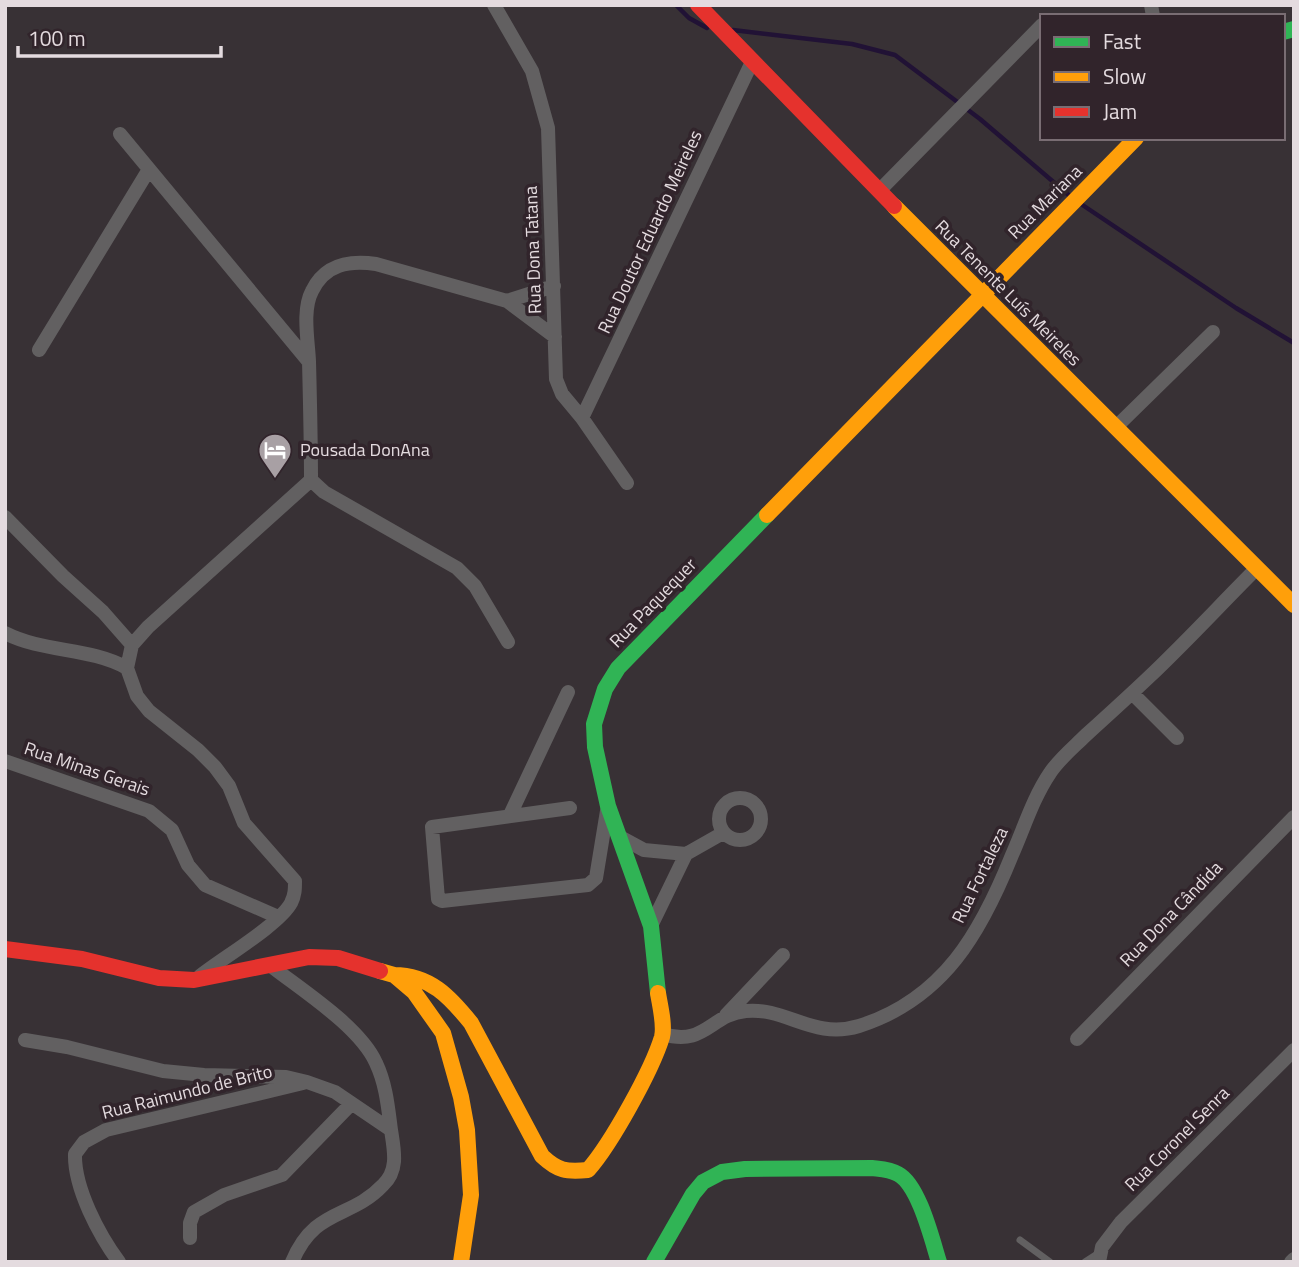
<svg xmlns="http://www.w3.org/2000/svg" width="1299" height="1267" viewBox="0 0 1299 1267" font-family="'Titillium Web',sans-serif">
  <rect width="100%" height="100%" fill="#383135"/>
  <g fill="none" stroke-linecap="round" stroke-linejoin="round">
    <path stroke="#211235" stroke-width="4.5" d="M676 5 689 18 707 28
      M733 30 852 44 895 55 980 119 1071 197
      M1081 204 1236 308 1294 343"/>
    <path stroke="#626061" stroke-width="7" d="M1020 1240 1050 1262
      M1085 1262 1099 1253"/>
    <path stroke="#626061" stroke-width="14" d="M494 5 532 71 548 128 556 379 562 394 582 418 627 483
      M1151 5 1153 16
      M120 134 309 362
      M879 191 1042 25
      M507 301 554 286
      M39 350 148 171
      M582 418 752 62
      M1116 427 1213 332
      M5 517 63 576 103 612 132 645
      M5 633C44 653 89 647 127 668L137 696 149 711 198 750 215 767 229 786 244 823 295 881C295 889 295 895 291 903 279 925 221 959 200 976
      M508 642 475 586 457 568 324 492 311 480C311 440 310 401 309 361 308 340 302 310 312 291 325 264 349 260 376 264L507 301 555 337
      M127 668 132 645 148 627 311 480
      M1132 693 1177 738
      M5 761 149 811 172 830 188 865 205 885 278 917
      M719 819a21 21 0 1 1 42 0a21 21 0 1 1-42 0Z
      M570 808 432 827 438 899 442 901 588 885 596 878 607 811
      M510 815 568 692
      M620 837 644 850 686 854
      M651 926 686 854 723 833
      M271 966C303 991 360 1027 376 1063 386 1084 388 1107 391 1130 394 1150 399 1170 383 1185 350 1220 315 1207 292 1262
      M726 1015 783 955
      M663 1034C705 1047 711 1014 746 1011 786 1007 813 1040 859 1026 944 999 981 932 1012 855 1024 828 1033 798 1050 773 1059 759 1074 747 1086 735 1107 716 1128 697 1149 677 1186 642 1221 604 1257 568
      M1077 1039 1294 817
      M25 1040 67 1047 163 1071 204 1075 286 1077 307 1082 335 1092 391 1130
      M190 1238V1223L194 1212 224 1195 282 1175 351 1104
      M119 1262C99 1235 74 1188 75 1154L84 1142 106 1130 303 1083
      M1099 1262 1102 1247 1121 1222 1294 1050
      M1291 1262 1294 1259"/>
    <path stroke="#30b455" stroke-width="16" d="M1283 32 1294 29
      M658 993 651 926 608 806 595 747 594 724 605 689 618 668 767 515
      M654 1262 693 1194 703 1182 722 1172 745 1169 872 1168C881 1169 890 1169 898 1174 919 1185 932 1240 939 1262"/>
    <path stroke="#ff9f0a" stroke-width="16" d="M894 206 1294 605
      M767 515 1136 138
      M380 971 394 975 414 992 443 1033 461 1097 467 1130 471 1195 461 1262
      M394 975C430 975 450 997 471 1023L542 1156C558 1171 566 1172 588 1170 611 1144 652 1070 662 1037 665 1025 660 1006 658 993"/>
    <path stroke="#e5322d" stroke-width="16" d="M698 5 894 206
      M5 949 82 959 159 978 194 980 309 957 338 958 380 971"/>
  </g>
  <defs>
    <symbol id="hotel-pin" viewBox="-11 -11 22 30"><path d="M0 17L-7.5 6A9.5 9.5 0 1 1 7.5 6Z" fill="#a8a0a4" stroke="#31242b"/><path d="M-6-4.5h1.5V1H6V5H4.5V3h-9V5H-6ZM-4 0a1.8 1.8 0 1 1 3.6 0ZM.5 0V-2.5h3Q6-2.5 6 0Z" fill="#fff"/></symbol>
  </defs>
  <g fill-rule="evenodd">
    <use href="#hotel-pin" x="256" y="431" width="38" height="52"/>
  </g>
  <g text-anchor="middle" stroke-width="7" stroke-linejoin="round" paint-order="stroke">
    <g font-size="18" fill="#e4dbdf" stroke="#31242b">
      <text transform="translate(1045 202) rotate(-45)" y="6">Rua Mariana</text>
      <text transform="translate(650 232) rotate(-65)" y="6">Rua Doutor Eduardo Meireles</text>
      <text transform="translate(533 250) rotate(-92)" y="6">Rua Dona Tatana</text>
      <text transform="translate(1008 293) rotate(45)" y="6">Rua Tenente Luís Meireles</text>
      <text transform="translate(653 603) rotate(-46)" y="6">Rua Paquequer</text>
      <text transform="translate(87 769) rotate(19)" y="6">Rua Minas Gerais</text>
      <text transform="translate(980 875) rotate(-64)" y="6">Rua Fortaleza</text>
      <text transform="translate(1171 914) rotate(-46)" y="6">Rua Dona Cândida</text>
      <text transform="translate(187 1092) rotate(-14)" y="6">Rua Raimundo de Brito</text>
      <text transform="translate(1177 1139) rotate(-45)" y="6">Rua Coronel Senra</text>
    </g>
    <g font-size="18" fill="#e4dbdf" stroke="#31242b" text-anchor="start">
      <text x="300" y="456">Pousada DonAna</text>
    </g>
  </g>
  <rect width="1299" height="1267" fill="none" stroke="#e4dbdf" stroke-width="14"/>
  <rect x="1040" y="14" width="245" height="126" fill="#31242b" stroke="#796d73" stroke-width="2"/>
  <rect x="1054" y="37" width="35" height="10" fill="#30b455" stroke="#796d73" stroke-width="2"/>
  <text x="1103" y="49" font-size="21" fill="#e4dbdf">Fast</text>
  <rect x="1054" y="72" width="35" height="10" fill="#ff9f0a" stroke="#796d73" stroke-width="2"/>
  <text x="1103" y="84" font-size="21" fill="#e4dbdf">Slow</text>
  <rect x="1054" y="107" width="35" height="10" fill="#e5322d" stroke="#796d73" stroke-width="2"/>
  <text x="1103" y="119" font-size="21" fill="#e4dbdf">Jam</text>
  <path d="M18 46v10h203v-10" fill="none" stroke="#e4dbdf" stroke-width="3.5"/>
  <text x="28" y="46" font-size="21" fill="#e4dbdf" stroke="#31242b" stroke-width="5" paint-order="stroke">100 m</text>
</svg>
